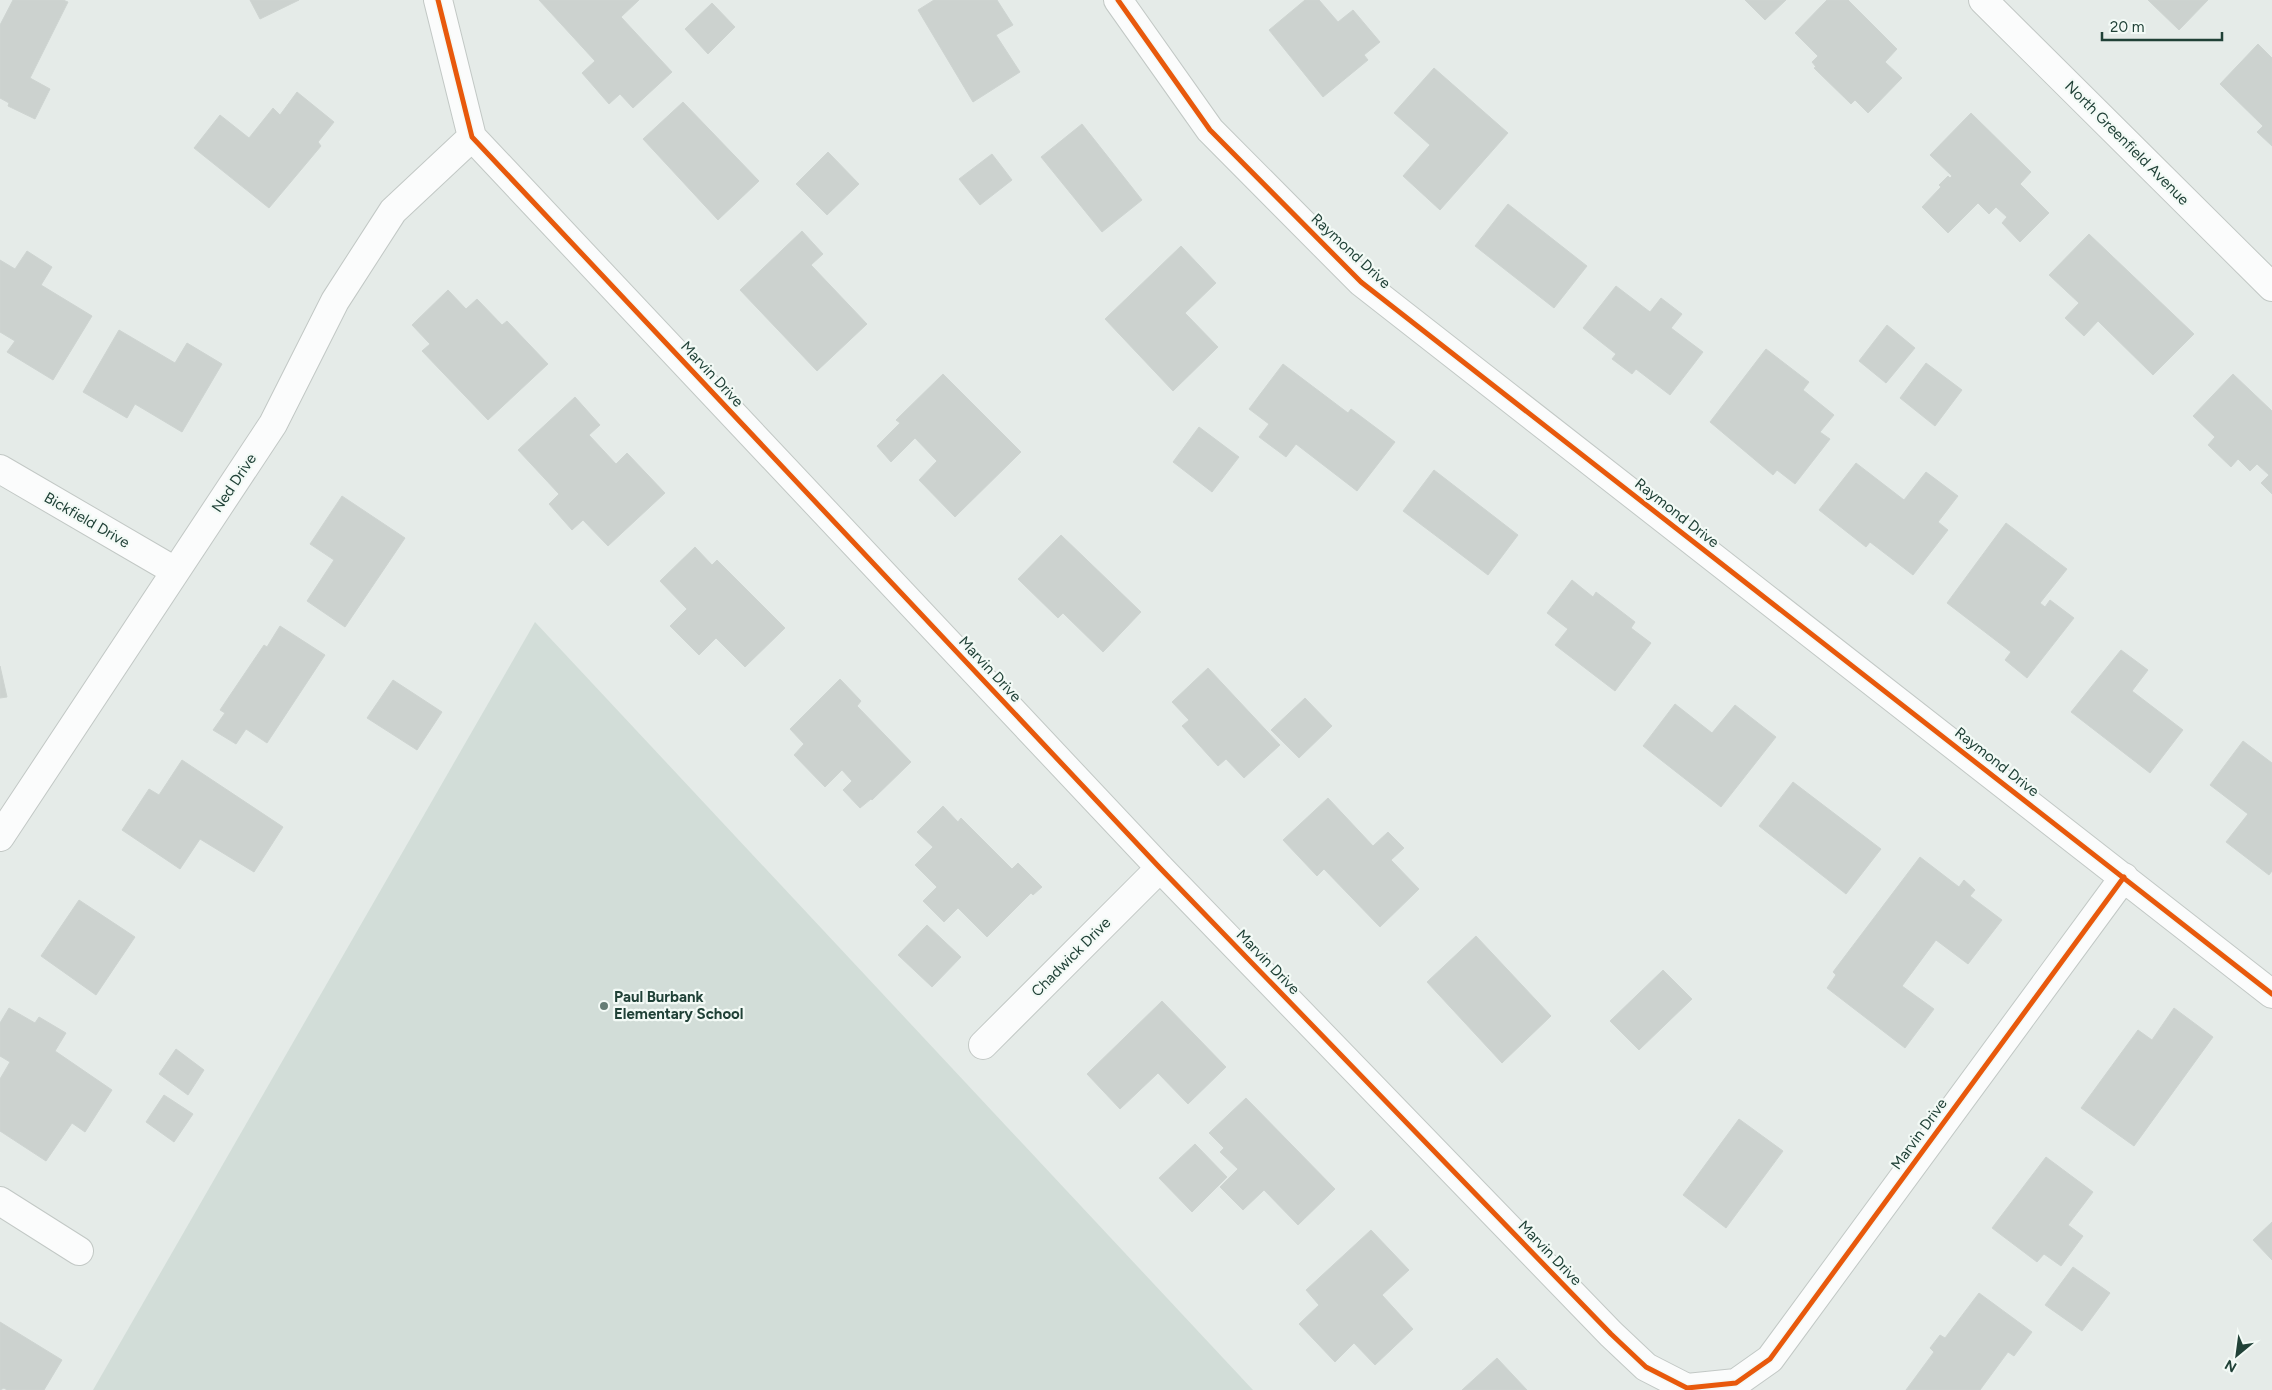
<svg xmlns="http://www.w3.org/2000/svg" width="2272" height="1390" viewBox="0 0 2272 1390" font-family="Figtree,sans-serif">
  <rect width="100%" height="100%" fill="#e5ebe8"/>
  <path fill="#d2ddd8" d="M535 622 1253 1390H93Z"/>
  <path fill="#ccd2cf" stroke="#ced4d1" d="M13 0H63L68 2 30 78 50 89 35 119 8 106 9 103 0 98V25Z
    M250 0H299L260 19Z
    M539 0H639L621 17 672 72 633 108 620 94 609 104 582 73 595 61Z
    M934 0H997L1013 25 996 35 1020 72 973 102 918 10Z
    M1305 0H1319L1338 22 1353 10 1380 42 1364 55 1368 60 1323 97 1269 30Z
    M1745 0H1786L1765 20Z
    M1827 0H1848L1897 49 1885 62 1902 78 1868 113 1855 100 1851 104 1814 68 1816 67 1812 62 1818 56 1795 33Z
    M2148 0H2208L2179 30Z
    M712 3 735 27 708 54 685 29Z
    M2258 44 2272 58V146L2257 132 2263 126 2220 84Z
    M1434 68 1508 133 1440 210 1403 176 1430 145 1394 113Z
    M297 92 334 122 318 142 321 146 269 208 194 148 220 115 249 138 273 108 280 115Z
    M683 102 759 181 718 220 643 139Z
    M1971 113 2031 172 2020 184 2049 213 2020 242 2002 223 2007 217 1996 207 1989 214 1978 203 1948 233 1922 207 1941 187 1939 185 1948 176 1950 178 1952 176 1930 155Z
    M1082 124 1142 200 1102 232 1041 157Z
    M828 152 859 184 827 215 796 184Z
    M992 154 1012 180 980 205 959 179Z
    M1508 204 1587 266 1554 308 1475 246Z
    M802 231 823 254 811 265 867 324 817 371 740 290Z
    M2089 234 2194 334 2153 375 2098 321 2084 336 2065 318 2079 303 2049 275Z
    M1181 246 1216 283 1185 313 1218 347 1173 391 1105 319Z
    M27 251 52 267 41 285 92 316 53 380 7 352 15 341 0 332V260L15 269Z
    M1616 286 1650 312 1661 298 1682 314 1671 328 1703 352 1670 395 1636 369 1632 374 1612 359 1616 354 1583 328Z
    M448 290 466 309 477 299 502 325 507 321 548 364 488 420 422 351 430 344 412 325Z
    M1887 325 1915 348 1886 383 1859 361Z
    M119 330 175 363 187 343 222 364 182 432 135 404 127 418 83 392Z
    M1766 349 1809 382 1803 390 1834 415 1820 432 1830 439 1795 484 1777 470 1773 475 1710 422Z
    M1926 363 1962 390 1935 426 1900 398Z
    M1283 364 1348 413 1351 409 1395 442 1357 491 1296 444 1286 457 1259 437 1269 424 1249 409Z
    M943 374 1021 452 955 517 919 480 937 461 915 438 891 462 877 446 900 423 896 420Z
    M2233 374 2272 411V494L2261 483 2269 475 2257 464 2250 471 2238 459 2231 467 2208 445 2215 437 2193 416Z
    M575 397 600 425 589 435 616 464 627 453 665 493 608 546 583 520 572 530 549 504 559 494 518 450Z
    M1199 427 1239 457 1212 492 1173 462Z
    M1856 463 1904 500 1926 472 1958 496 1938 522 1948 530 1913 575 1870 542 1866 547 1819 510Z
    M1434 470 1518 535 1488 575 1403 511Z
    M342 496 405 538 345 627 307 601 334 560 310 544Z
    M2006 523 2067 569 2040 603 2045 607 2050 600 2074 618 2027 678 2005 660 2011 652 1947 603Z
    M1061 535 1141 612 1103 652 1063 613 1058 618 1018 579Z
    M695 547 712 565 717 560 785 628 745 667 716 638 699 655 670 626 687 609 660 581Z
    M1572 580 1593 597 1596 592 1635 622 1631 628 1651 643 1615 691 1555 645 1568 629 1547 613Z
    M280 626 325 655 267 743 246 729 236 744 213 730 225 713 220 710 264 645 267 647Z
    M2121 650 2148 670 2132 691 2183 730 2150 773 2071 712Z
    M0 666 7 697 0 698Z
    M1208 668 1280 745 1244 778 1226 759 1218 766 1182 726 1189 720 1172 702Z
    M840 679 861 701 857 706 911 762 872 800 871 799 860 808 843 790 852 781 842 770 825 787 794 755 804 744 790 729Z
    M393 680 442 712 417 750 367 718Z
    M1305 698 1332 726 1299 758 1271 730Z
    M1675 704 1712 733 1735 705 1776 737 1721 807 1643 746Z
    M2243 741 2272 763V871L2269 875 2226 842 2248 814 2210 785Z
    M182 760 283 827 254 872 200 839 180 869 122 830 149 789 159 795Z
    M1793 782 1881 849 1846 894 1759 826Z
    M1328 798 1373 846 1388 832 1404 848 1391 860 1419 889 1380 927 1324 869 1317 876 1283 840Z
    M943 806 958 822 961 818 1012 869 1018 863 1042 887 1033 895 1031 893 987 937 958 908 944 922 923 901 937 887 915 865 933 847 917 832Z
    M1920 857 1959 887 1964 880 1975 890 1970 896 2002 920 1968 964 1936 940 1902 986 1934 1009 1905 1048 1827 988 1836 975 1833 972Z
    M79 900 135 937 96 995 41 956Z
    M927 925 961 957 932 987 898 955Z
    M1476 936 1551 1016 1502 1063 1427 982Z
    M1663 970 1692 999 1639 1050 1610 1021Z
    M1162 1001 1226 1067 1188 1104 1158 1073 1120 1109 1087 1074Z
    M9 1008 35 1023 39 1017 66 1033 55 1051 112 1090 85 1132 72 1123 46 1161 0 1131V1079L10 1062 0 1056V1023Z
    M2174 1008 2213 1037 2134 1146 2081 1108 2138 1030 2152 1040Z
    M176 1049 204 1070 188 1095 159 1074Z
    M164 1095 193 1114 174 1142 146 1122Z
    M1246 1098 1335 1189 1298 1225 1264 1190 1243 1210 1220 1187 1238 1169 1220 1152 1224 1148 1209 1133Z
    M1739 1119 1783 1151 1726 1228 1683 1195Z
    M1195 1144 1227 1177 1192 1212 1159 1178Z
    M2046 1157 2093 1192 2068 1225 2083 1236 2061 1266 2044 1254 2037 1262 1992 1228Z
    M2272 1222V1260L2253 1240Z
    M1371 1230 1409 1270 1382 1295 1413 1329 1375 1365 1354 1343 1335 1362 1299 1324 1319 1305 1306 1290Z
    M2073 1267 2110 1293 2082 1331 2045 1305Z
    M1979 1293 2032 1332 2014 1356 2008 1352 1980 1390H1906L1934 1352 1930 1348 1940 1335 1945 1338Z
    M0 1322 62 1360 44 1390H7L4 1388 0 1390Z
    M1497 1358 1527 1390H1462Z"/>
  <g fill="none" stroke-linecap="round" stroke-linejoin="round">
    <defs>
      <path id="minor" d="M438 0 472 137 1160 868 1611 1334 1646 1367 1687 1388 1736 1383 1770 1359 2124 877
        M1118 0 1210 130 1361 282 2272 994
        M1983 0 2272 287
        M0 469 175 571
        M0 837 273 424 335 301 393 211 472 137
        M983 1045 1160 868
        M0 1201 79 1251"/>
    </defs>
    <use href="#minor" stroke="#c2c8c5" stroke-width="30"/>
    <use href="#minor" stroke="#fbfcfc" stroke-width="28"/>
    <defs>
      <path id="cycleway" d="M438 0 472 137 1160 868 1611 1334 1646 1367 1687 1388 1736 1383 1770 1359 2124 877
        M1118 0 1210 130 1361 282 2272 994"/>
    </defs>
    <use href="#cycleway" stroke="#f3faf6" stroke-width="8"/>
    <use href="#cycleway" stroke="#e8590c" stroke-width="5"/>
  </g>
  <circle fill="#657c75" stroke="#f3faf6" stroke-width="2" cx="604" cy="1006" r="5"/>
  <g text-anchor="middle" stroke-width="4.5" stroke-linejoin="round" paint-order="stroke">
    <g font-size="15" fill="#204137" stroke="#f3faf6">
      <text transform="translate(2127 143) rotate(45)" y="5">North Greenfield Avenue</text>
      <text transform="translate(1351 251) rotate(43)" y="5">Raymond Drive</text>
      <text transform="translate(712 374) rotate(47)" y="5">Marvin Drive</text>
      <text transform="translate(234 483) rotate(-56)" y="5">Ned Drive</text>
      <text transform="translate(1677 513) rotate(38)" y="5">Raymond Drive</text>
      <text transform="translate(87 520) rotate(30)" y="5">Bickfield Drive</text>
      <text transform="translate(990 669) rotate(47)" y="5">Marvin Drive</text>
      <text transform="translate(1997 762) rotate(38)" y="5">Raymond Drive</text>
      <text transform="translate(1071 957) rotate(-45)" y="5">Chadwick Drive</text>
      <text transform="translate(1268 962) rotate(46)" y="5">Marvin Drive</text>
      <text transform="translate(1919 1134) rotate(-54)" y="5">Marvin Drive</text>
      <text transform="translate(1550 1253) rotate(46)" y="5">Marvin Drive</text>
    </g>
    <g font-size="15" font-weight="bold" fill="#204137" stroke="#f3faf6" text-anchor="start">
      <text x="614" y="1002">Paul Burbank<tspan x="614" dy="17">Elementary School</tspan></text>
    </g>
  </g>
  <g transform="translate(2237 1355) rotate(209)" stroke="#f3faf6" stroke-width="4" paint-order="stroke">
  <path d="M0-4L9 19L0 12L-9 19Z" fill="#204137"/>
  <text y="-8" font-size="14" font-weight="bold" text-anchor="middle" fill="#204137">N</text>
  </g>
  <path d="M2102 32v8h120v-8" fill="none" stroke="#204137" stroke-width="2.5"/>
  <text x="2110" y="32" font-size="15" fill="#204137" stroke="#f3faf6" stroke-width="4" paint-order="stroke">20 m</text>
</svg>
